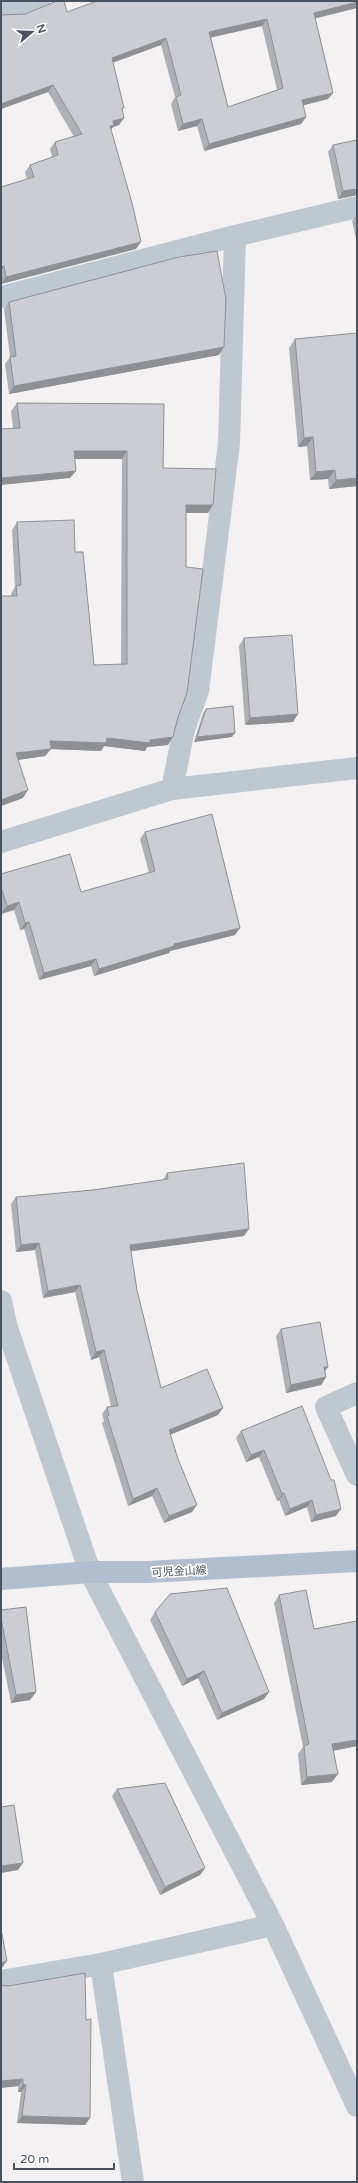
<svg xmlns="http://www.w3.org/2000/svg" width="358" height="2183" viewBox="0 0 358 2183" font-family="'Varela Round','Noto Sans JP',sans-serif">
  <rect width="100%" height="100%" fill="#f3f1f1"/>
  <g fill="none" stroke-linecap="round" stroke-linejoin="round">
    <path stroke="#bfc7cf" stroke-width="22" d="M1 11 16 9 39 1
      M1 297 235 236 357 207
      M172 789 184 729 198 691 229 443 235 236
      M1 842 172 789 357 768
      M1 1301 7 1328 90 1572 273 1925 357 2106
      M357 1393 326 1407 357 1475
      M101 1964 133 2182
      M1 1981 101 1964 273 1925"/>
    <path stroke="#b2bece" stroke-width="22" d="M1 1579 90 1572H147L357 1561"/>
  </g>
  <path fill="#afb0b5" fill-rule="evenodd" d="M67 12 315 18 333 93 328 99 303 105 306 117 301 124 204 151 197 126 178 131 171 104 175 97 161 45 113 62 124 118 119 125 113 127 111 130 136 249 1 284V187L27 179 25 172 30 165 52 157 50 149 55 142 74 137 48 92 1 109V15ZM262 26 277 90 228 107 211 37Z
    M333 145 357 195 338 199 328 152Z
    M357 214V243L352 221Z
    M9 302 219 355 9 394 5 364 10 357 4 309Z
    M295 339 357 486 329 489 328 479 310 480 307 446 298 447 289 348Z
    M17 403 164 404 163 468 213 505 208 513H186L178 717 168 745 147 747 145 751 104 746 101 751 51 749 45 756 18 760 23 798 1 806V596H11V594L15 587 12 530 17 522 75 552 94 665 121 664 122 459H74L76 471 70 478 13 428 11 411Z
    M244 638 293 722 245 725 239 646Z
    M206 709 232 737 194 742 203 713Z
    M145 832 235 935 170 951 169 953 94 976 91 966 39 980 24 929 20 930 14 910 1 914V874L81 892 149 873 140 839Z
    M167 1173 244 1236 131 1251 137 1290 161 1388 218 1415 170 1435 192 1512 164 1523 152 1496 128 1506 102 1423 104 1421 102 1414 107 1407 111 1406 99 1357 91 1360 75 1292 43 1298 35 1250 16 1252 11 1204 16 1197 93 1190 163 1180Z
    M281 1329 325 1371 326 1377 321 1385 286 1393 276 1336Z
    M302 1406 336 1516 311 1522 307 1507 285 1516 279 1500 277 1501 259 1457 246 1462 236 1438 241 1431Z
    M279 1595 314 1629 357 1621V1746L333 1751 332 1782 301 1785 298 1754 303 1747 274 1603Z
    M1 1610 36 1692 30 1700 11 1703 1 1653Z
    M155 1612 269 1692 264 1699 217 1720 198 1678 182 1686 150 1620Z
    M117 1789 205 1868 200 1875 160 1895 112 1796Z
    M1 1985 86 2020 90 2118 85 2125 17 2123 21 2092H18V2086L1 2088Z"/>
  <path fill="#8e9094" d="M357 2V8L309 20 314 13Z
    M267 19 262 26 205 39 209 32Z
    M166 38 161 45 107 65 112 58Z
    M53 85 48 92 1 109V104Z
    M333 93 328 99 297 107 302 100Z
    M306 117 301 124 204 151 209 144Z
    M124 118 119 125 113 127 109 132 105 133 113 121Z
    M202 119 197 126 178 131 183 124Z
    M357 189V195L338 199 343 191Z
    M141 242 136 249 1 284 6 277Z
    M4 266 1 271V267Z
    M224 347 219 355 9 394 14 386Z
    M313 437 307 446 298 447 304 438Z
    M74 451H127L122 459H68Z
    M335 470 328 479 310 480 316 472Z
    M76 471 70 478 1 485V478Z
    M357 478V486L329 489 336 480Z
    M186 505H213L208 513H181Z
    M298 714 293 722 245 725 250 718Z
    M235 733 232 737 194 742 197 737Z
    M173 737 168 745 147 747 145 751 104 746 101 751 51 749 45 756 10 761 16 753 50 741 107 738 150 740Z
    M28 790 23 798 1 806V800Z
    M19 902 14 910 1 914 7 906Z
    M29 922 24 929 20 930 25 923Z
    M240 928 235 935 170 951 169 953 94 976 99 969 174 944Z
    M96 959 91 966 39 980 44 973Z
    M249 1229 244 1236 125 1252 130 1245Z
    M39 1243 35 1250 16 1252 21 1245Z
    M80 1285 75 1292 43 1298 48 1291Z
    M104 1350 99 1357 91 1360 96 1352Z
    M324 1367H328L323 1374Z
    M326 1377 321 1385 286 1393 291 1385Z
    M223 1408 218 1415 164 1437 169 1430Z
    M264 1450 259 1457 246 1462 251 1455Z
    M157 1488 152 1496 128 1506 133 1499Z
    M284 1493 279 1500 277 1501 282 1494Z
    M312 1500 307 1507 285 1516 290 1509Z
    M197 1505 192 1512 164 1523 169 1516Z
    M341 1509 336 1516 311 1522 316 1515Z
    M204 1671 198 1678 182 1686 187 1679Z
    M36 1692 30 1700 11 1703 16 1695Z
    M269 1692 264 1699 217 1720 222 1713Z
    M357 1740V1746L326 1752 332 1744Z
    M338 1774 332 1782 301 1785 307 1777Z
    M23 1863 18 1870 1 1873V1866Z
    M205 1868 200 1875 160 1895 165 1887Z
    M7 1961 2 1968H1V1963Z
    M23 2079 18 2086 1 2088V2081Z
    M23 2084 26 2085 21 2092H18Z
    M22 2116 90 2118 85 2125 17 2123Z"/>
  <path fill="#cbcdd3" stroke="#8e9094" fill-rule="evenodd" d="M57 1H64L67 12 97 1H357V2L314 13 333 93 302 100 306 117 209 144 202 119 183 124 176 97 181 95 166 38 112 58 124 108H122L124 118 113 121 114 125 110 126 132 203 141 242 6 277 4 266 1 267V187L34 177 30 165 58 155 55 142 82 134 53 85 1 104V15L25 14ZM267 19 283 88 228 107 209 32Z
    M357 140V189L343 191 333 145Z
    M217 251 226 299 224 347 14 386 10 357 16 356 9 302 179 257Z
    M357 333V478L336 480 335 470 316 472 313 437 304 438 295 339Z
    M17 403 164 404 163 468 216 469 213 505H186V567L203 569 187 693 178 717 173 737 150 740V743L107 738 106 743 50 741 51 749 16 753 28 790 1 800V596H17L16 586 21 585 17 522 74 520 75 552H83L94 665 127 664V451H74L76 471 1 478V429L20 428Z
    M292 635 298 714 250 718 244 638Z
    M233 706 235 733 197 737 206 709Z
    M212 814 240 928 174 944V946L99 969 96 959 44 973 29 922 25 923 19 902 7 906 1 887V874L70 854 81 892 155 871 145 832Z
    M244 1163 249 1229 130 1245 137 1290 161 1388 207 1369 223 1408 169 1430 178 1459 197 1505 169 1516 157 1488 133 1499 107 1416 109 1415 107 1407 118 1406 104 1350 96 1352 80 1285 48 1291 39 1243 21 1245 16 1197 93 1190 168 1179 167 1173Z
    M320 1322 328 1367H324L326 1377 291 1385 281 1329Z
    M302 1406 331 1480H334L341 1509 316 1515 312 1500 290 1509 284 1493 282 1494 264 1450 251 1455 241 1431Z
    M227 1588 269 1692 222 1713 204 1671 187 1679 155 1612 170 1594Z
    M306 1590 314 1629 357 1621V1740L332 1744 338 1774 307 1777 304 1746 309 1744 279 1595Z
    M26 1607 36 1692 16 1695 1 1618V1610Z
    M165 1783 205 1868 165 1887 117 1789Z
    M14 1805 23 1863 1 1866V1807Z
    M1 1929 7 1961 1 1963Z
    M85 1973 86 2020 91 2019 90 2118 22 2116 26 2085 23 2084V2079L1 2081V1985L8 1986Z"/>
  <g text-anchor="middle" stroke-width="3.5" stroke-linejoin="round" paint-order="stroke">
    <g font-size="11" fill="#49525e" stroke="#fff">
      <text transform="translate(179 1571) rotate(-3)" y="4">可児金山線</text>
    </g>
  </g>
  <rect width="358" height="2183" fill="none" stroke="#49525e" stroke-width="4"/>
  <g transform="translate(32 32) rotate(71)" stroke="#ffffff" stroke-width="3" paint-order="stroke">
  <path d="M0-3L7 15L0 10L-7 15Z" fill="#49525e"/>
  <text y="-6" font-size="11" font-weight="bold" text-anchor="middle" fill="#49525e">N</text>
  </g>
  <path d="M14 2163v6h100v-6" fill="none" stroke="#49525e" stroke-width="2"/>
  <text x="20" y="2163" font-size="12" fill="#49525e" stroke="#ffffff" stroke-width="3" paint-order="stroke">20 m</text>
</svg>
